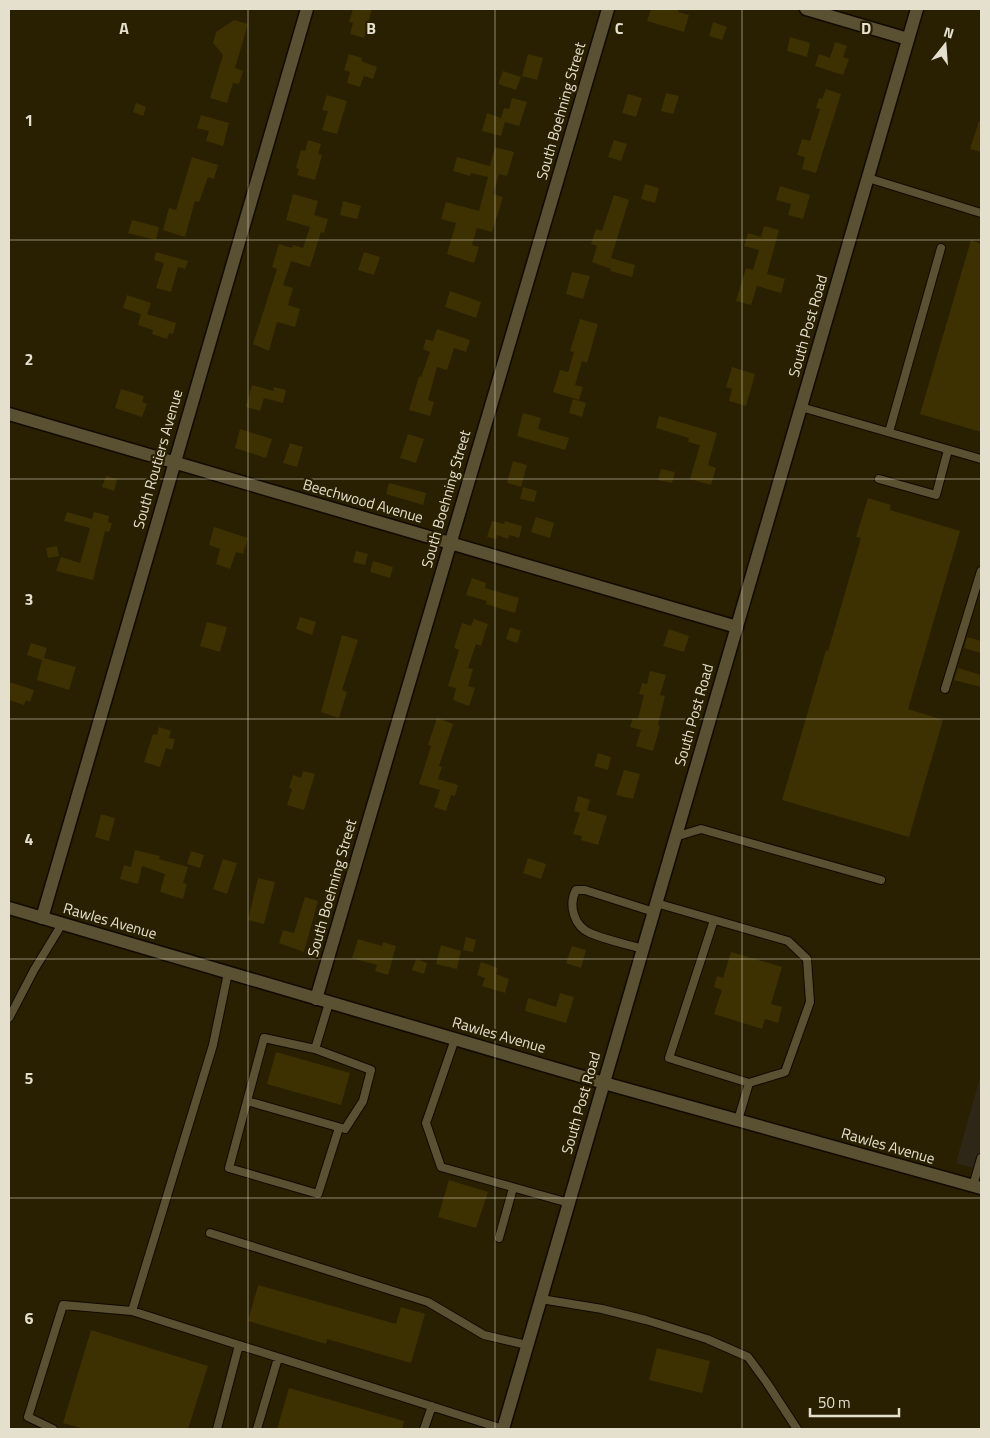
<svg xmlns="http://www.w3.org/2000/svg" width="990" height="1438" viewBox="0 0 990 1438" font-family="'Titillium Web',sans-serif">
  <rect width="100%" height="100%" fill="#292002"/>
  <path fill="#2e2717" d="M981 1074V1170L956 1163Z"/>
  <path fill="#3d3001" d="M353 9H372L364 38 350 34 353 23 349 22Z
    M651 9H679L678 12 689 15 684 32 647 21Z
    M234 20 248 24 235 68 243 71 239 84 233 83 227 103 210 98 223 55 213 43 216 32Z
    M713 22 727 27 722 40 709 36Z
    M790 37 810 43 807 57 787 51Z
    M835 42 847 46 843 57 849 59 843 75 815 66 819 54 830 58Z
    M349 54 362 58 361 61 377 67 373 79 364 76 360 87 347 83 350 72 344 70Z
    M528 54 543 58 537 80 522 76Z
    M503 71 521 77 516 90 498 84Z
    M826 89 841 94 816 173 802 169 805 157 797 155 802 139 810 141 820 109 816 108 819 98 822 99Z
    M666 93 679 96 673 114 661 111Z
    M628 94 642 98 636 117 622 113Z
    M327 95 347 101 337 134 322 130 328 111 322 110Z
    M512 98 527 102 519 126 505 122 501 136 482 131 487 113 501 118 504 108 509 109Z
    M136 103 146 107 143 116 133 112Z
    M201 115 229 123 223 146 206 141 209 131 197 128Z
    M979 121H981V152L970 149Z
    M308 140 321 144 318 154 322 155 315 180 297 175 299 169 296 168 301 150 305 151Z
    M614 140 627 144 621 161 608 157Z
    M495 147 514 152 507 176 499 174 493 194 503 197 492 232 477 228 472 245 479 247 474 263 447 254 456 223 441 219 446 202 479 211 488 177 471 173 470 176 453 171 457 157 490 166Z
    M192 157 218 165 214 179 208 177 199 202 195 201 185 237 163 230 169 208 176 210Z
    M645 184 659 188 655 203 641 199Z
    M780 186 810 195 803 219 788 215 791 204 776 200Z
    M293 194 318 201 314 215 328 219 324 233 321 232 310 267 291 261 283 285 293 288 288 305 300 309 295 327 277 322 269 351 253 344 277 269 272 267 279 244 292 248 293 245 303 248 310 227 286 220Z
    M614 195 629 200 611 258 635 265 632 277 610 271 611 269 592 262 597 246 591 244 596 229 602 231Z
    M343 201 361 206 357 219 340 215Z
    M132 220 159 227 156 240 128 233Z
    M764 226 779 230 767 274 785 279 781 293 757 286 751 305 736 301 746 268 753 270 759 250 744 246 748 233 761 237Z
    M971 240 981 244V432L920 414Z
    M156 252 188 261 185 269 178 267 171 292 156 288 164 263 154 260Z
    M364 252 380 257 374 275 358 270Z
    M572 272 590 276 583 299 566 294Z
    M450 291 481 302 476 318 445 307Z
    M127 295 151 303 147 314 176 323 173 334 169 333 167 339 152 334 153 330 138 325 141 314 123 308Z
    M580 319 598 324 587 363 582 361 575 385 583 387 579 400 553 392 560 370 568 372 574 352 570 351Z
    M437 329 470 340 466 352 454 348 447 370 437 367 428 400 434 402 430 416 409 410 419 376 421 377 430 352 423 349 426 339 433 341Z
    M732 367 755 374 746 406 729 401 732 389 726 387Z
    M252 385 273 391 274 387 286 390 283 403 264 398 260 411 246 407Z
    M121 389 144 396 142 402 147 404 142 417 115 408Z
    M573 399 586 403 582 417 569 413Z
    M523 413 541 418 538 429 569 438 565 450 517 436Z
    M659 416 717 433 708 465 716 468 711 485 690 479 700 445 688 442 689 438 656 428Z
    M240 429 272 439 266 458 235 448Z
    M408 434 424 439 416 463 400 458Z
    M290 443 303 447 297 467 283 463Z
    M513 461 527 465 521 487 507 483Z
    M661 469 675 472 672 483 658 480Z
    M106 476 117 479 114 491 102 487Z
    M389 483 426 493 423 505 386 494Z
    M523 487 537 491 534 502 520 499Z
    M868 498 891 505 890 510 960 531 908 709 943 720 909 837 782 800 826 650 828 651 861 538 856 537Z
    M67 512 92 519 94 512 109 516 108 522 112 523 109 532 105 531 93 580 56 571 61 557 80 563 90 528 64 521Z
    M536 517 554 523 550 538 531 532Z
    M492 521 504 524 505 521 522 526 519 538 509 535 508 539 497 535 496 539 487 537Z
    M214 527 248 538 243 554 236 552 230 569 216 564 220 549 209 545Z
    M57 546 59 556 48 558 46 548Z
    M356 551 368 554 365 565 353 562Z
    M373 561 393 567 390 578 370 572Z
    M472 578 486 583 485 588 519 598 515 613 486 604 487 601 466 595Z
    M300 617 316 622 312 635 296 629Z
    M474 619 488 624 481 646 476 644 468 668 473 669 468 686 475 688 469 706 453 700 456 688 448 686 459 650 454 648 462 623 471 626Z
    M207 622 227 627 220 652 200 646Z
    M510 627 521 631 517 643 506 639Z
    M669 629 689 636 684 652 663 646Z
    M342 635 358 640 342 690 347 692 339 718 321 712Z
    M967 637 981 641V653L964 648Z
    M31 643 47 648 44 658 76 667 69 690 37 680 42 660 27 655Z
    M958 668 981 675V687L954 680Z
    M650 671 666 675 660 695 665 696 658 725 660 726 653 751 636 746 641 730 630 727 633 718 638 719 644 695 639 694 642 683 647 684Z
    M9 682 34 690 30 702 26 700 24 705 9 700Z
    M437 718 453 724 439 766 442 767 438 779 458 785 455 796 451 795 446 811 434 807 440 790 419 784 431 746 428 745Z
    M159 727 171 731 169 738 175 739 172 750 166 748 160 767 144 762 153 734 157 735Z
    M598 753 611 757 608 770 594 766Z
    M624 770 640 774 633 799 616 795Z
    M303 771 315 774 304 810 287 805 292 789 289 788 293 775 301 778Z
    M578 796 590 800 587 810 607 816 598 845 581 840 582 836 573 834 580 813 574 811Z
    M101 814 115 818 109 841 95 837Z
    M135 850 160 856 159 859 188 867 183 883 187 884 183 899 160 892 165 874 142 866 138 884 120 879 124 865 131 867Z
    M191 851 204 855 200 868 187 864Z
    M528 858 546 864 541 879 523 873Z
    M223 859 237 863 227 894 213 889Z
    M258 878 275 882 264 924 248 920Z
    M305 897 318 901 304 952 279 943 283 930 294 933Z
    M466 937 476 940 473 952 463 950Z
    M358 939 382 946 383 942 396 946 388 975 375 971 377 965 352 958Z
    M441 945 461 951 457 969 436 964Z
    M572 946 586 950 581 968 566 963Z
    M731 952 782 967 771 1004 782 1007 778 1023 765 1019 762 1029 714 1014 722 990 714 987 717 976 723 978Z
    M416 959 427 963 424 974 412 970Z
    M481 962 498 968 496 974 509 979 505 993 482 986 485 978 477 975Z
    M560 993 574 997 566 1023 525 1011 528 998 556 1007Z
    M276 1052 350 1073 341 1105 267 1084Z
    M449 1180 488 1192 476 1228 438 1217Z
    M258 1285 396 1324 401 1307 425 1314 411 1363 327 1339 326 1344 248 1321Z
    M91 1330 208 1366 188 1429H84L63 1423Z
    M657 1348 710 1361 702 1393 649 1380Z
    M289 1388 404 1421 402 1429H277Z"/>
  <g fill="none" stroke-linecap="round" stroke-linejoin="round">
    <defs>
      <path id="lane" d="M868 178 981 213
        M801 407 981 459
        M889 432 941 248
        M879 479 936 495 948 450
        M945 689 981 571
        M675 837 701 829 881 880
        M656 903 788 941 807 959 810 1002 785 1072 749 1083
        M714 920 669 1058 749 1083 738 1120
        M643 949C626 944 606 940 590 933 574 926 568 905 576 890H585L654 912
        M9 1018 34 970 62 924
        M455 1039 426 1123 441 1167 569 1203
        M315 1049 371 1070 363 1101 345 1129 247 1101 264 1038 315 1049 329 1003
        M247 1101 229 1168 318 1194 339 1128
        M973 1186 981 1158
        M210 1233 428 1302 484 1335 527 1345
        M499 1238 513 1188
        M541 1299 602 1309 646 1320 707 1339 748 1357 767 1383 797 1429
        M132 1311 503 1429
        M53 1429 28 1417 63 1305 132 1311 213 1045 228 973
        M217 1429 239 1345
        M257 1429 278 1358
        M424 1429 432 1406"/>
      <path id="street" d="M806 9 908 39
        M9 414 737 627
        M42 918 307 9
        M316 999 608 9"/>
      <path id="secondary" d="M9 908 604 1083 981 1188
        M503 1429 917 9"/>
    </defs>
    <use href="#lane" stroke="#100a00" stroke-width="10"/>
    <use href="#street" stroke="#100a00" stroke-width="15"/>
    <use href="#secondary" stroke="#100a00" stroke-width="15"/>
    <use href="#lane" stroke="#5a5032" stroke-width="8"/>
    <use href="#street" stroke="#5a5032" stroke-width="12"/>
    <use href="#secondary" stroke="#5a5032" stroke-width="12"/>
  </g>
  <path fill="none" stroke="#e5dfce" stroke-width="1" stroke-opacity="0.55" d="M248 9V1429M495 9V1429M742 9V1429M9 240H981M9 479H981M9 719H981M9 959H981M9 1198H981"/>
  <g text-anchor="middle" stroke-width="4.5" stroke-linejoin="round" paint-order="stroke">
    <g font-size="15" fill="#e5dfce" stroke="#292002">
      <text transform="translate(561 111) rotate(-74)" y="5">South Boehning Street</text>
      <text transform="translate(808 326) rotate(-74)" y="5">South Post Road</text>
      <text transform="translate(158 459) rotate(-74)" y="5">South Routiers Avenue</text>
      <text transform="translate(446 499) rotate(-74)" y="5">South Boehning Street</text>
      <text transform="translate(363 501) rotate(16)" y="5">Beechwood Avenue</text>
      <text transform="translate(694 715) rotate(-74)" y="5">South Post Road</text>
      <text transform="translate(332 888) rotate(-74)" y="5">South Boehning Street</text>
      <text transform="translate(110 921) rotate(16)" y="5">Rawles Avenue</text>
      <text transform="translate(499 1035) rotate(16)" y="5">Rawles Avenue</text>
      <text transform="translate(581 1103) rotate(-74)" y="5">South Post Road</text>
      <text transform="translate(888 1146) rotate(16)" y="5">Rawles Avenue</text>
    </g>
  </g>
  <g font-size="16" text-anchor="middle" font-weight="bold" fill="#e5dfce" stroke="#292002" stroke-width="4.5" stroke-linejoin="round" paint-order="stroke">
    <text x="124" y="34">A</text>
    <text x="371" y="34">B</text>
    <text x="619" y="34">C</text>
    <text x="866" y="34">D</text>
    <text x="29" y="126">1</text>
    <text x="29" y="365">2</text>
    <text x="29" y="605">3</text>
    <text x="29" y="845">4</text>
    <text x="29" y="1084">5</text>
    <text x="29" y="1324">6</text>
  </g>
  <rect width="990" height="1438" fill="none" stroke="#e5dfce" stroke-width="20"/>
  <g transform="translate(945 45) rotate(17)" stroke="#292002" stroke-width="4" paint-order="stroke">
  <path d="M0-4L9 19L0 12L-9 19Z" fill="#e5dfce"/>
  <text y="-8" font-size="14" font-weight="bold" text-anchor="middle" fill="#e5dfce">N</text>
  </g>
  <path d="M810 1408v8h89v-8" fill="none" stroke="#e5dfce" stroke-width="2.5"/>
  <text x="818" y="1408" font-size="15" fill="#e5dfce" stroke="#292002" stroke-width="4" paint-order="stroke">50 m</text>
</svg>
